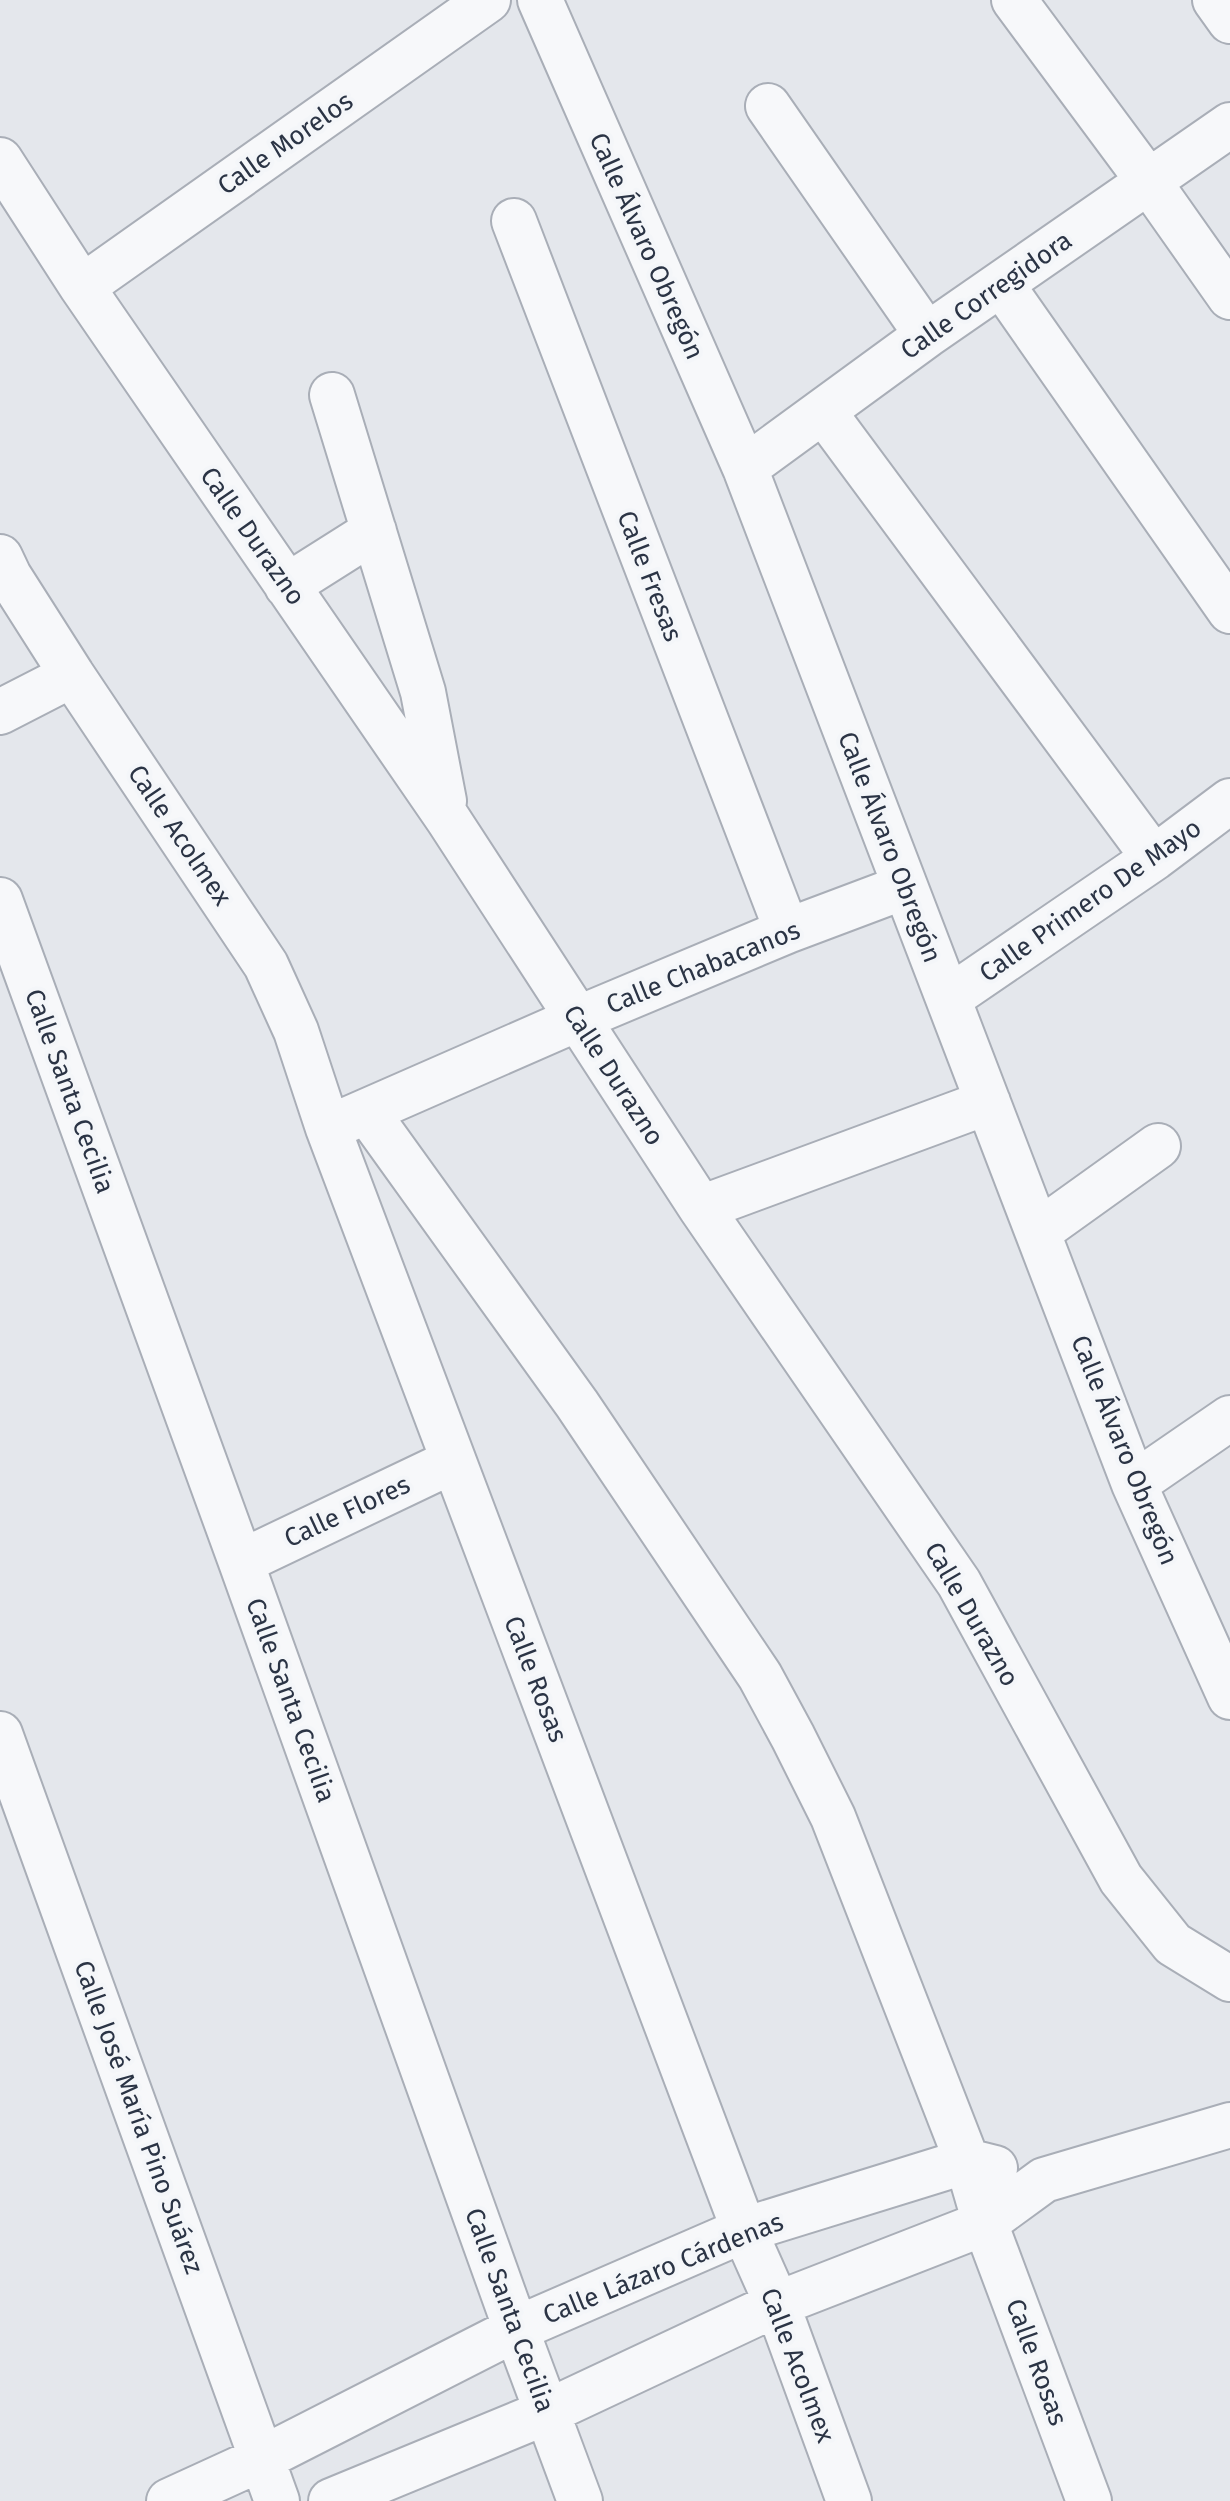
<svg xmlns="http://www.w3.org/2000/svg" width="1230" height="2501" viewBox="0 0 1230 2501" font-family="'Fira Sans',sans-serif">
  <rect width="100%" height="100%" fill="#e4e7ec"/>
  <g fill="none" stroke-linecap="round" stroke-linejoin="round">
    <defs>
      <path id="minor" d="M540 0 745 468 1134 1484 1230 1697
        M1014 0 1149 182 1230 297
        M1215 0 1230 21
        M768 106 927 335
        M0 160 82 287 448 819 701 1208 959 1583 1121 1879 1173 1944 1230 1979
        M514 221 787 931
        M1002 285 1230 611
        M82 287 488 0
        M332 395 423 692 444 801
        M823 411 1154 858
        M745 468 927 335 1230 125
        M0 557 9 576 72 675 266 965 296 1031 328 1128 744 2230 777 2304 849 2501
        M287 586 374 531
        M0 712 72 675
        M0 900 241 1562 516 2329 580 2501
        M949 998 1154 858 1230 801
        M367 1112 577 1404 760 1676 793 1737 833 1817 967 2161 985 2223 1089 2501
        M342 1122 577 1019 787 931 904 887
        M701 1208 988 1102
        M1038 1232 1158 1146
        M1134 1484 1230 1418
        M241 1562 453 1461
        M0 1734 277 2501
        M169 2501 263 2458 516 2329 744 2230 967 2161 995 2168
        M331 2501 547 2412 777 2304 985 2223 1044 2180 1230 2125"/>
    </defs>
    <use href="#minor" stroke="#a9aeb7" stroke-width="48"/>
    <use href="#minor" stroke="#f7f8fa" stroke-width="44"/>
  </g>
  <g text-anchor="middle" stroke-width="8" stroke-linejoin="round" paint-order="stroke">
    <g font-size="26" fill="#2b3445" stroke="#f4f6f9">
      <text transform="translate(285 143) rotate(-35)" y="9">Calle Morelos</text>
      <text transform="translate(647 246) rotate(66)" y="9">Calle Álvaro Obregón</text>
      <text transform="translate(986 295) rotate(-35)" y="9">Calle Corregidora</text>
      <text transform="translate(253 536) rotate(55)" y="9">Calle Durazno</text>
      <text transform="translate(650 576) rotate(69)" y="9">Calle Fresas</text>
      <text transform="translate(180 835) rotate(56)" y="9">Calle Acolmex</text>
      <text transform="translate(890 847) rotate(69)" y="9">Calle Álvaro Obregón</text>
      <text transform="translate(1090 900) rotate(-35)" y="9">Calle Primero De Mayo</text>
      <text transform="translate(703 967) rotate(-22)" y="9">Calle Chabacanos</text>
      <text transform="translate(614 1075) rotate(57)" y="9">Calle Durazno</text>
      <text transform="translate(70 1091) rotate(70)" y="9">Calle Santa Cecilia</text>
      <text transform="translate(1125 1450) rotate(68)" y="9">Calle Álvaro Obregón</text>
      <text transform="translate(347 1511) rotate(-25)" y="9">Calle Flores</text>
      <text transform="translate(972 1614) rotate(60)" y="9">Calle Durazno</text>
      <text transform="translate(536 1679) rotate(69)" y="9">Calle Rosas</text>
      <text transform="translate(291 1700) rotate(70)" y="9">Calle Santa Cecilia</text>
      <text transform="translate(139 2117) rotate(70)" y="9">Calle José María Pino Suárez</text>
      <text transform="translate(663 2268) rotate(-22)" y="9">Calle Lázaro Cárdenas</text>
      <text transform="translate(510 2310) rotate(70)" y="9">Calle Santa Cecilia</text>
      <text transform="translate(1037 2362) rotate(70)" y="9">Calle Rosas</text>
      <text transform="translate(798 2365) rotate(69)" y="9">Calle Acolmex</text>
    </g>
  </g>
</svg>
